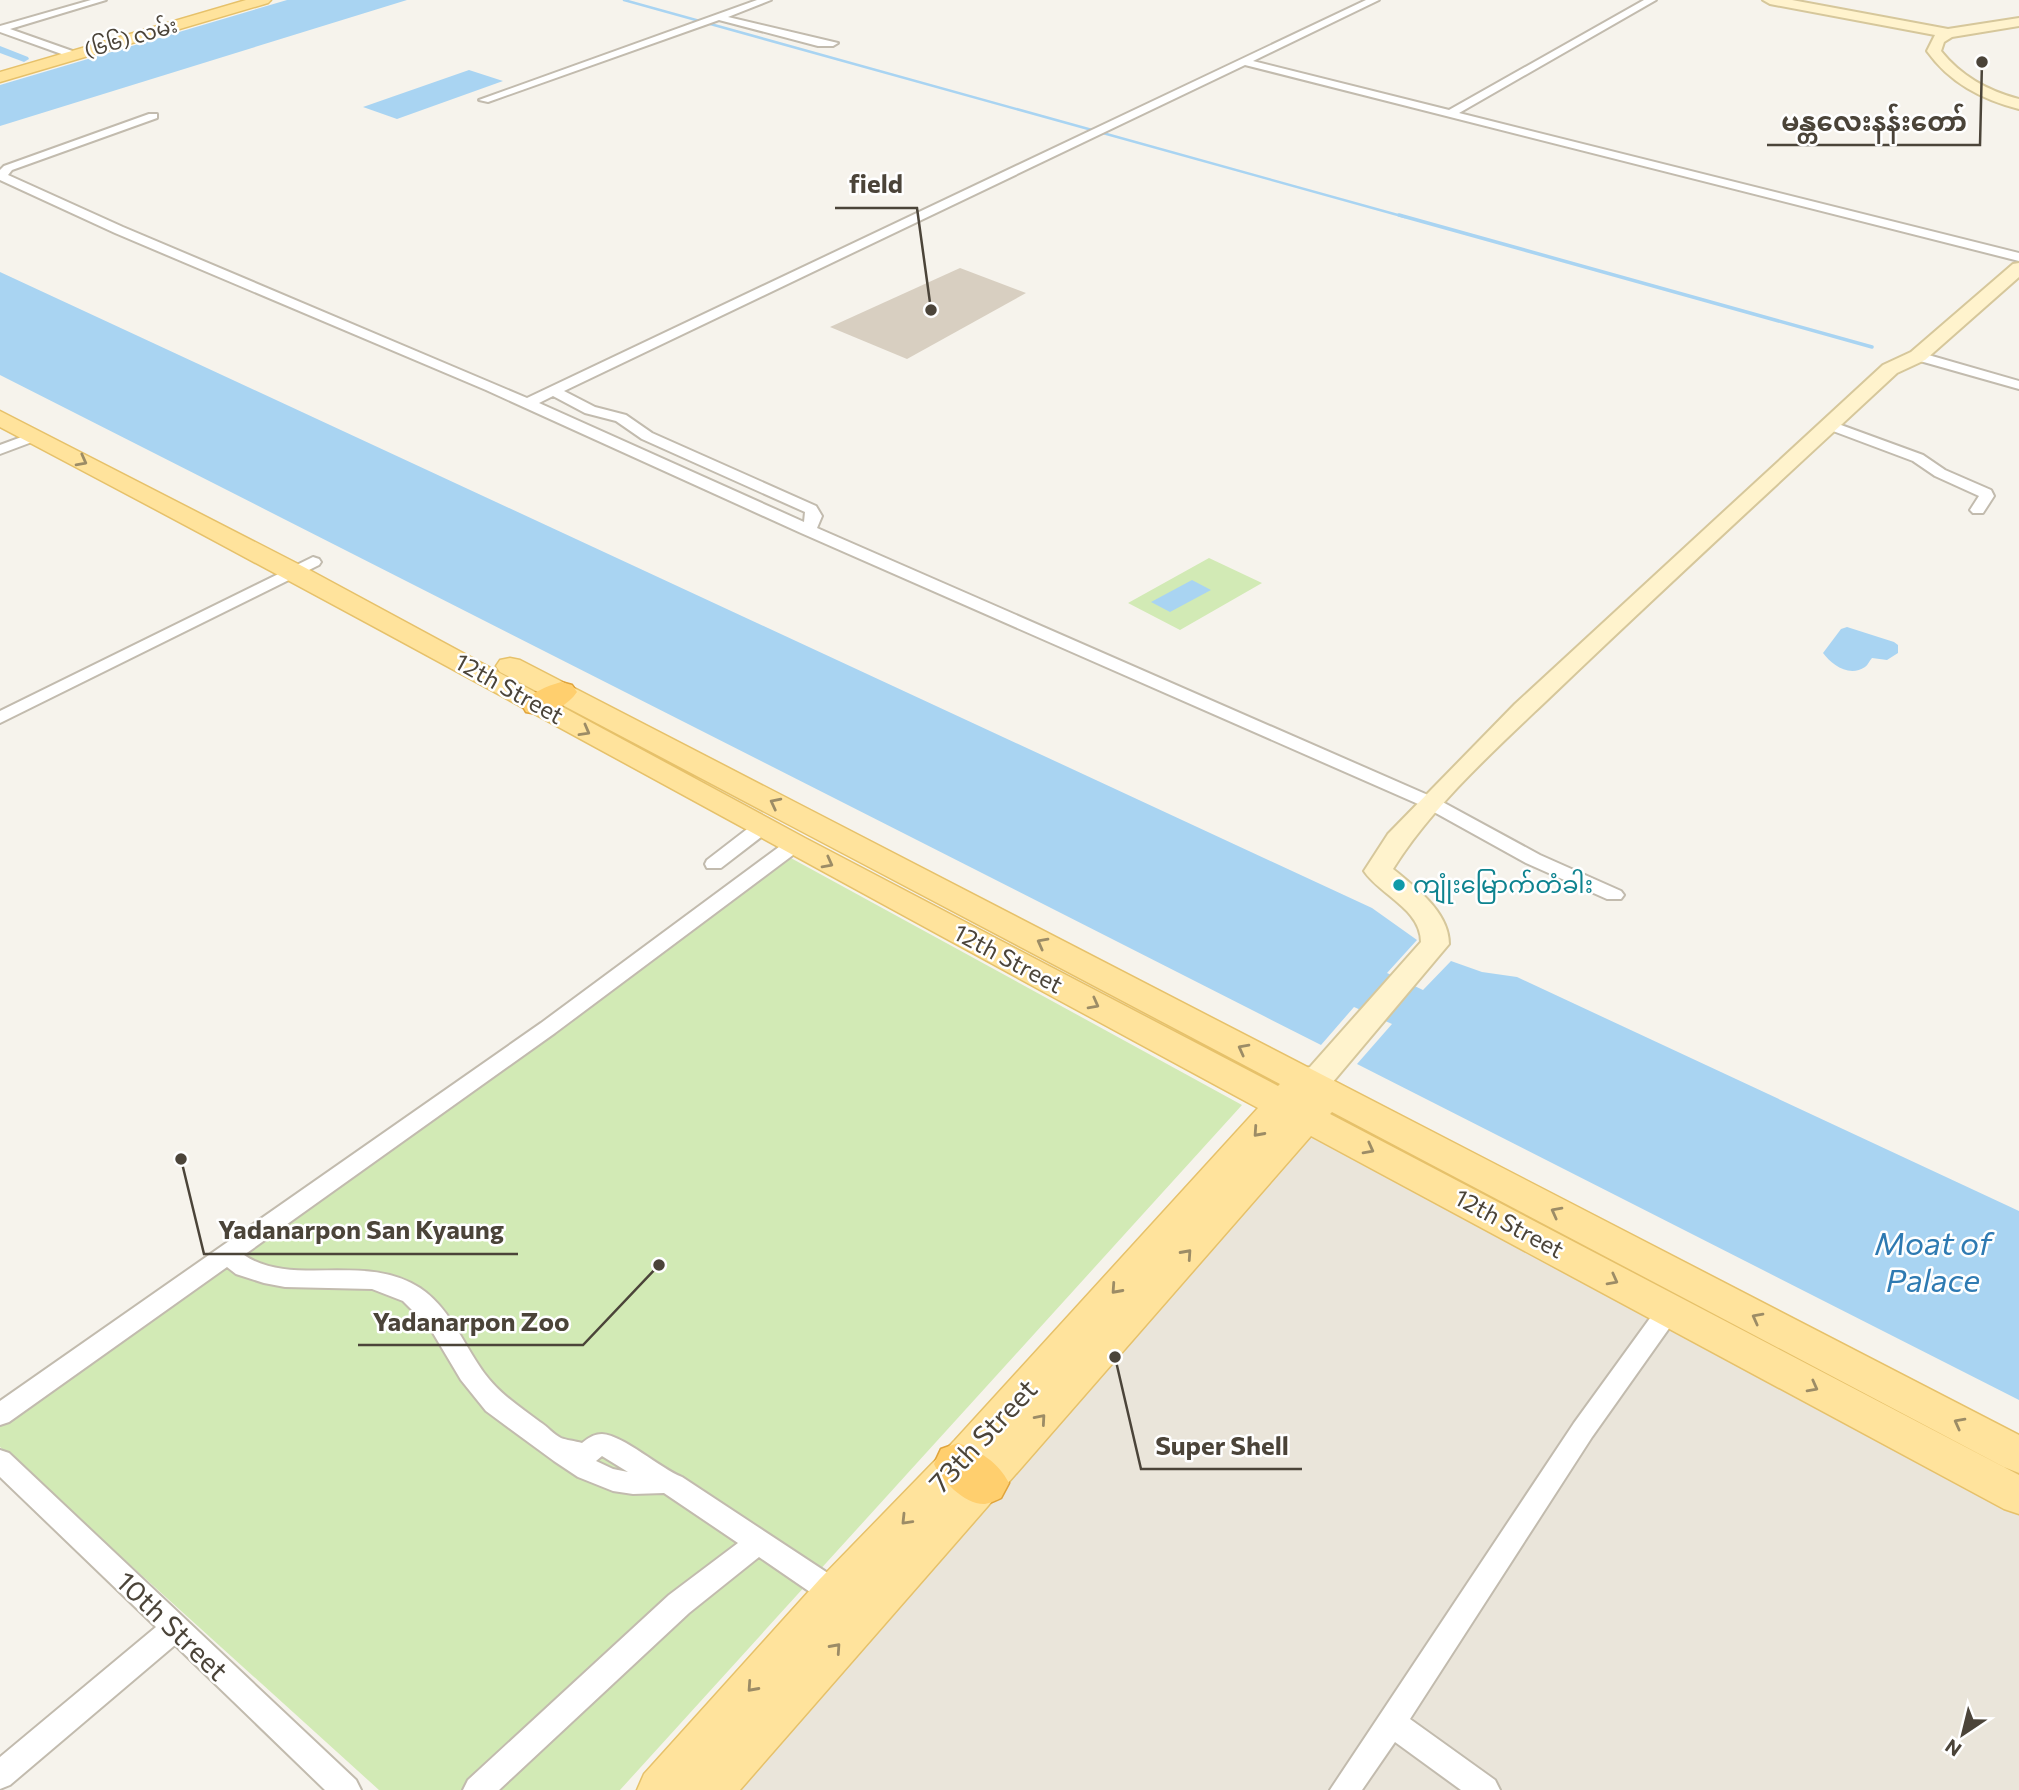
<svg xmlns="http://www.w3.org/2000/svg" width="2019" height="1790" viewBox="0 0 2019 1790" font-family="Commissioner,'Noto Sans Myanmar',sans-serif">
  <rect width="100%" height="100%" fill="#f6f3ec"/>
  <path fill="#eae5da" d="M1294 1090 2019 1469V1790H672Z"/>
  <path fill="#d2eab5" d="M1209 558 1262 583 1180 630 1128 603Z
    M789 857 1242 1105 620 1790H379L0 1447V1425Z"/>
  <path fill="#a9d4f2" d="M287 0H407L0 126V85Z
    M469 70 503 81 397 119 363 107Z
    M0 272 1372 908 1417 940 1387 973 1423 990 1451 961 1482 972 1517 977 2019 1211V1400L1357 1064 1392 1024 1354 1007 1321 1045 0 375Z
    M1192 580 1211 590 1170 612 1151 602Z
    M1847 627 1894 642 1898 645V653L1887 660 1872 658C1869 661 1868 665 1865 667 1849 678 1831 664 1823 653L1841 629Z"/>
  <g fill="none" stroke-linecap="round" stroke-linejoin="round">
    <path stroke="#a9d4f2" stroke-width="2.5" d="M624 0 1405 217"/>
    <path stroke="#a9d4f2" stroke-width="3.5" d="M1399 215 1872 347"/>
    <path fill="#a9d4f2" fill-rule="evenodd" d="M0 46 28 57 29 59 24 62 0 53Z"/>
  </g>
  <path fill="#d8cfc1" d="M960 268 1026 293 907 359 830 327Z"/>
  <g fill="none" stroke-linecap="round" stroke-linejoin="round">
    <defs>
      <path id="street" d="M91 0H106L10 29 78 53V57H70L0 32V26Z
        M757 0H771L728 17 838 43 833 46H818L719 20 488 102 479 100Z
        M1366 0H1379L1253 61 1449 110 1644 0H1656L1459 113 2019 253V261L1245 65 564 391 595 407 626 415 652 433 816 506 822 516 817 528 1437 799 1540 855 1621 891 1624 895 1621 899H1607L1526 863 1425 807 801 533 486 390 115 233 0 180V170L4 166 149 114H157V118L12 170 8 175 123 227 527 398ZM553 396 585 413 616 421 642 439 805 512 804 522 539 403Z
        M1918 352 2019 381V389L1913 359V353Z
        M1830 421 1923 455 1945 470 1991 490 1994 496 1983 513H1973L1970 510 1979 496 1935 476 1913 461 1825 428V422Z
        M35 432 42 436 40 439 0 454V445Z
        M313 557 319 559 321 562 319 565 0 723V711Z
        M762 821 769 823 771 827 769 831 721 868H707L705 864 707 860 755 823Z
        M794 839 801 841 803 845 801 849 555 1033 244 1255C292 1288 365 1252 420 1288 447 1306 461 1338 478 1364 495 1391 516 1404 540 1422 547 1426 554 1435 561 1438 566 1440 575 1441 582 1443 588 1438 594 1434 602 1434 623 1435 661 1469 682 1477L849 1587 852 1596 849 1605 839 1608 829 1605 759 1557 689 1613 499 1790H463L468 1780 669 1595 738 1543 664 1493 633 1494 613 1491 578 1477 554 1461 486 1411 461 1380 430 1328 403 1301 372 1289 285 1287 264 1283 236 1274 227 1267 9 1422 0 1425V1401L541 1023 787 841ZM602 1456 628 1472 613 1469 596 1461Z
        M1669 1301 1677 1303 1681 1310 1677 1317 1592 1437 1410 1719 1495 1780 1500 1790H1461L1395 1742 1362 1790H1330L1574 1423 1661 1303Z
        M0 1450 9 1453 356 1780 361 1790H325L175 1645 10 1785 0 1789V1757L156 1627 0 1477Z"/>
      <path id="secondary" d="M1763 0H1792L1948 29 2019 18V26L1952 37 1944 42 1941 51C1961 76 1988 91 2019 99V109C1981 99 1950 83 1927 51L1935 35 1770 4Z
        M2019 263V277L1925 360 1897 373C1786 476 1675 578 1566 682 1507 739 1436 800 1393 869 1416 888 1449 912 1449 944L1332 1083 1303 1092 1292 1089 1288 1081 1292 1073 1310 1067 1421 942C1421 909 1380 895 1364 871L1388 834 1515 704 1883 365 1911 352 2013 264Z"/>
      <path id="primary" d="M246 0H271L268 3 0 82V72Z
        M0 411 302 566 805 838 1278 1086 1280 1084 500 672 496 666 500 660 510 658 520 660 2019 1435V1473L2004 1467 1332 1112 1330 1114 2019 1475V1514L2004 1509 1311 1136 740 1790H637L644 1774 819 1580 955 1440 1258 1108C839 882 422 649 0 427Z"/>
      <path id="highway" d="M561 682 572 685 577 692C566 708 545 717 526 712L522 705C530 693 547 686 561 682Z
        M958 1443C980 1451 998 1462 1009 1483L1001 1498C997 1500 990 1503 985 1504 965 1505 941 1480 934 1464L941 1449Z"/>
    </defs>
    <use href="#street" stroke="#c2bbae" stroke-width="4"/>
    <use href="#secondary" stroke="#d6c79b" stroke-width="4"/>
    <use href="#primary" stroke="#e6c16a" stroke-width="3"/>
    <use href="#highway" stroke="#e0a43c" stroke-width="3"/>
    <use href="#street" fill="#fff" fill-rule="evenodd"/>
    <use href="#secondary" fill="#fff3cd" fill-rule="evenodd"/>
    <use href="#primary" fill="#ffe39c" fill-rule="evenodd"/>
    <use href="#highway" fill="#ffcf6e" fill-rule="evenodd"/>
  </g>
  <defs><path id="oneway-chevron" d="M-2-3.5L2.5 0L-2 3.5" fill="none" stroke-width="1.6" stroke-linecap="round" stroke-linejoin="round" transform="scale(1.75)"/></defs>
  <g stroke="#9c8c66">
    <use href="#oneway-chevron" transform="translate(82 461) rotate(28)"/>
    <use href="#oneway-chevron" transform="translate(585 731) rotate(29)"/>
    <use href="#oneway-chevron" transform="translate(775 803) rotate(-153)"/>
    <use href="#oneway-chevron" transform="translate(828 863) rotate(28)"/>
    <use href="#oneway-chevron" transform="translate(1042 943) rotate(-152)"/>
    <use href="#oneway-chevron" transform="translate(1094 1004) rotate(28)"/>
    <use href="#oneway-chevron" transform="translate(1243 1049) rotate(-152)"/>
    <use href="#oneway-chevron" transform="translate(1258 1132) rotate(132)"/>
    <use href="#oneway-chevron" transform="translate(1369 1149) rotate(28)"/>
    <use href="#oneway-chevron" transform="translate(1556 1212) rotate(-152)"/>
    <use href="#oneway-chevron" transform="translate(1187 1254) rotate(-48)"/>
    <use href="#oneway-chevron" transform="translate(1613 1280) rotate(28)"/>
    <use href="#oneway-chevron" transform="translate(1116 1289) rotate(132)"/>
    <use href="#oneway-chevron" transform="translate(1757 1318) rotate(-152)"/>
    <use href="#oneway-chevron" transform="translate(1813 1387) rotate(28)"/>
    <use href="#oneway-chevron" transform="translate(1041 1419) rotate(-49)"/>
    <use href="#oneway-chevron" transform="translate(1959 1423) rotate(-152)"/>
    <use href="#oneway-chevron" transform="translate(906 1520) rotate(134)"/>
    <use href="#oneway-chevron" transform="translate(836 1648) rotate(-48)"/>
    <use href="#oneway-chevron" transform="translate(752 1687) rotate(132)"/>
  </g>
  <circle fill="#0f9aa8" stroke="#fff" stroke-width="2.5" cx="1399" cy="885" r="7"/>
  <g text-anchor="middle" stroke-width="5" stroke-linejoin="round" paint-order="stroke">
    <g font-size="21" fill="#4b4439" stroke="#fff">
      <text transform="translate(131 38) rotate(-16)" y="7">(၆၆) လမ်း</text>
    </g>
    <g font-size="24" fill="#4b4439" stroke="#fff">
      <text transform="translate(509 689) rotate(29)" y="8">12th Street</text>
      <text transform="translate(1008 959) rotate(28)" y="8">12th Street</text>
      <text transform="translate(1509 1224) rotate(28)" y="8">12th Street</text>
    </g>
    <g font-size="24" fill="#0d838f" stroke="#fff" text-anchor="start">
      <text x="1413" y="893">ကျုံးမြောက်တံခါး</text>
    </g>
    <g font-size="28" fill="#4b4439" stroke="#fff">
      <text transform="translate(983 1436) rotate(-47)" y="10">73th Street</text>
      <text transform="translate(172 1626) rotate(44)" y="10">10th Street</text>
    </g>
    <g font-size="32" font-style="italic" fill="#2e7ab2" stroke="#fff">
      <text x="1933" y="1255">Moat of<tspan x="1933" dy="37">Palace</tspan></text>
    </g>
  </g>
  <path fill="none" stroke="#4b4439" stroke-width="2.5" d="M1982 62L1980 145H1767M931 310L917 208H835M181 1159L204 1254H518M659 1265L583 1345H358M1115 1357L1141 1469H1302"/>
  <g fill="#4b4439" stroke="#fff" stroke-width="2.5">
    <circle cx="1982" cy="62" r="7"/>
    <circle cx="931" cy="310" r="7"/>
    <circle cx="181" cy="1159" r="7"/>
    <circle cx="659" cy="1265" r="7"/>
    <circle cx="1115" cy="1357" r="7"/>
  </g>
  <g font-size="26" text-anchor="middle" font-weight="bold" fill="#4b4439" stroke="#fff" stroke-width="5" stroke-linejoin="round" paint-order="stroke">
    <text x="1874" y="131">မန္တလေးနန်းတော်</text>
    <text x="876" y="193">field</text>
    <text x="361" y="1239">Yadanarpon San Kyaung</text>
    <text x="471" y="1331">Yadanarpon Zoo</text>
    <text x="1222" y="1455">Super Shell</text>
  </g>
  <g transform="translate(1963 1734) rotate(215)" stroke="#ffffff" stroke-width="5" paint-order="stroke">
  <path d="M0-5L12 26L0 18L-12 26Z" fill="#4b4439"/>
  <text y="-10" font-size="19" font-weight="bold" text-anchor="middle" fill="#4b4439">N</text>
  </g>
</svg>
